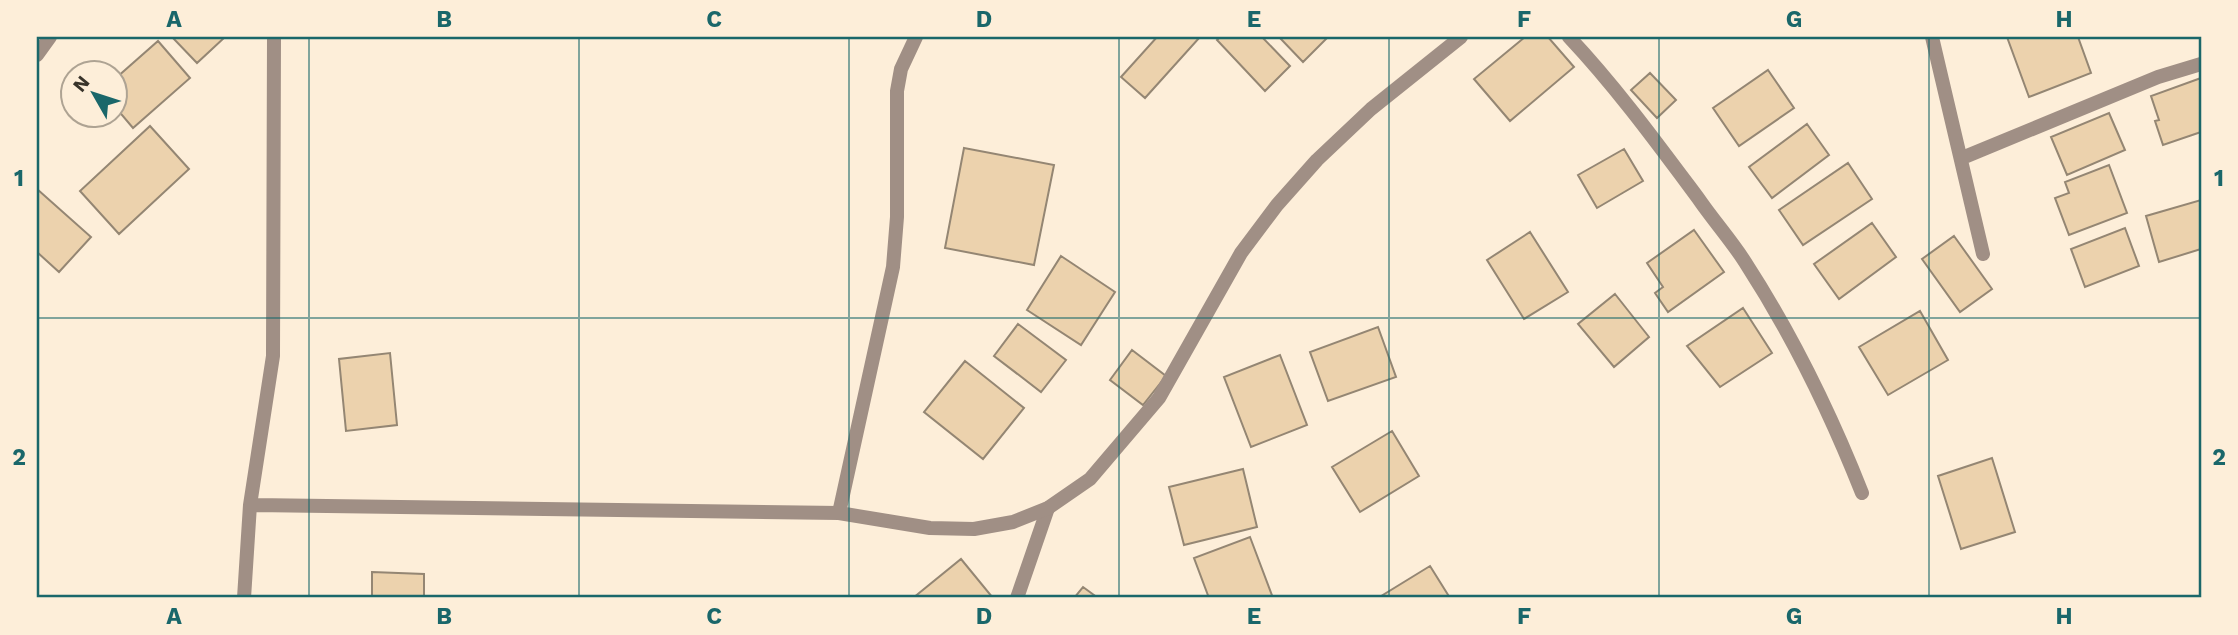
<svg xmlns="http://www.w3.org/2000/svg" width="2238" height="635" viewBox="0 0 2238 635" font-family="'Work Sans',sans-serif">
  <rect width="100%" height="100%" fill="#fdeed9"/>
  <path fill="#ecd2ad" stroke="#948673" stroke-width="2" d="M172 37H225L197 63Z
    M1157 37H1200L1145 98 1121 77Z
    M1220 37H1262L1290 66 1265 91 1217 40Z
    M1279 37H1328L1303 62Z
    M1525 37H1548L1574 67 1510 121 1474 79Z
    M2007 37H2078L2091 73 2029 97Z
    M158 41 190 78 133 128 116 108V78Z
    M1768 70 1794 108 1739 146 1713 108Z
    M1650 73 1676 100 1657 118 1631 90Z
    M2201 78V132L2163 145 2155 121 2159 120 2151 96Z
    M2109 113 2125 150 2067 175 2051 137Z
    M1807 124 1829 155 1772 198 1749 167Z
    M150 126 189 169 119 234 80 191Z
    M964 148 1054 165 1034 265 945 248Z
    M1624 149 1643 181 1597 208 1578 175Z
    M1848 163 1872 199 1803 245 1779 210Z
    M2109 165 2127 213 2069 235 2055 198 2069 193 2065 182Z
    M37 189 91 237 59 272 37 252Z
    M2201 200V249L2159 262 2146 216Z
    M1872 223 1896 257 1839 299 1814 264Z
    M2125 228 2139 266 2085 287 2071 249Z
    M1694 230 1724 272 1668 312 1655 293 1663 287 1647 263Z
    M1530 232 1568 292 1524 319 1487 260Z
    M1954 236 1992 289 1960 312 1922 259Z
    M1061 256 1115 292 1081 345 1027 310Z
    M1615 294 1649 337 1614 367 1578 324Z
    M1743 308 1772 353 1720 387 1687 346Z
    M1920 311 1948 360 1888 395 1859 347Z
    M1018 324 1066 360 1041 392 994 356Z
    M1378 327 1396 377 1328 401 1310 352Z
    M1132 350 1166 376 1143 405 1110 380Z
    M390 353 397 425 346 431 339 359Z
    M1280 355 1307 425 1251 447 1224 377Z
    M965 361 1024 408 983 459 924 412Z
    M1392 431 1419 476 1360 512 1332 467Z
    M1992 458 2015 532 1961 549 1938 476Z
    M1243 469 1257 527 1184 545 1169 487Z
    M1250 537 1273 598H1209L1194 558Z
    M961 559 993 598H913Z
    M1430 566 1450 598H1378Z
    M372 572 424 574V598H372Z
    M1083 587 1098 598H1074Z"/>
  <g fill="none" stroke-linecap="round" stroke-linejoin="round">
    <path stroke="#a08f85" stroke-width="14" d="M1932 37 1983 254
      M1962 158 2158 77 2201 64
      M1017 598 1048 508"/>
    <path stroke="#a08f85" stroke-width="14" d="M1569 37C1616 87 1657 143 1698 198 1713 220 1731 240 1745 262 1793 336 1830 412 1862 493
      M37 55 50 37
      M250 505 839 513 930 528 974 529 1013 522 1048 508 1090 479 1159 398 1241 253 1277 205 1317 160 1371 109 1461 37
      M839 513 893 267 897 217V91L901 69 916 37
      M244 598 250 505 273 356 274 37"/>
  </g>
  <path fill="none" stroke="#1a676a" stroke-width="2" stroke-opacity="0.55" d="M309 37V598M579 37V598M849 37V598M1119 37V598M1389 37V598M1659 37V598M1929 37V598M37 318H2201"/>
  <rect width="2238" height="635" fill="none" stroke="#fdeed9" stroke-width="77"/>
  <g transform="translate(94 94) rotate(309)"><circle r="33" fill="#fdeed9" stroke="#aea393" stroke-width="2"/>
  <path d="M0-5L12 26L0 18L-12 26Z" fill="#1a676a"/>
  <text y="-10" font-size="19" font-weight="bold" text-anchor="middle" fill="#38332a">N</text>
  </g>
  <rect x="38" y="38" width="2162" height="558" fill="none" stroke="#1a676a" stroke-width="2.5"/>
  <g font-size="23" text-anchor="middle" font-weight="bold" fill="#1a676a">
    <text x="174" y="27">A</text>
    <text x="444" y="27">B</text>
    <text x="714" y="27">C</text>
    <text x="984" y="27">D</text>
    <text x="1254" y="27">E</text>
    <text x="1524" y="27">F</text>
    <text x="1794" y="27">G</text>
    <text x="2064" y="27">H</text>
    <text x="19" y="186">1</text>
    <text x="2219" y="186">1</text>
    <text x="19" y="465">2</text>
    <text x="2219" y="465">2</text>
    <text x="174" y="624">A</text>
    <text x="444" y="624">B</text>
    <text x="714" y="624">C</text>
    <text x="984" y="624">D</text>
    <text x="1254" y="624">E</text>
    <text x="1524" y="624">F</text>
    <text x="1794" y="624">G</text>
    <text x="2064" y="624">H</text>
  </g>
</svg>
